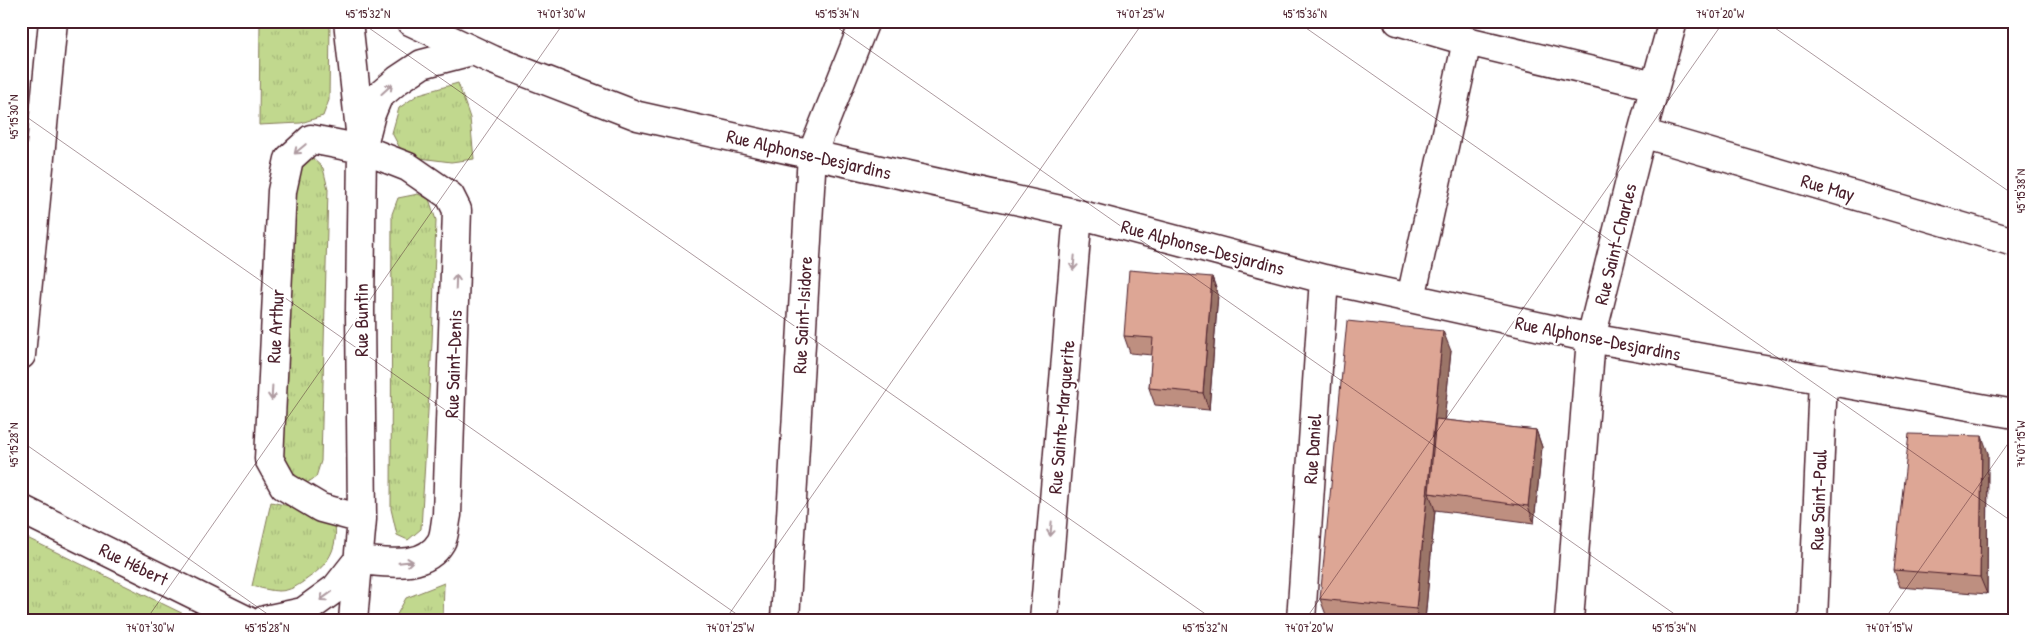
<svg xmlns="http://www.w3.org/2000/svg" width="2035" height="641" viewBox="0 0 2035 641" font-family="'Patrick Hand',sans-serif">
  <defs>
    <pattern id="grass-tufts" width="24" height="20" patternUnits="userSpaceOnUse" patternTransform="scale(1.25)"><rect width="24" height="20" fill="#c1d88e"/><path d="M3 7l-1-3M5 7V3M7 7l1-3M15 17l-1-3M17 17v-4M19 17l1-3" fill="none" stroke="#a7b97b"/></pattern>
  </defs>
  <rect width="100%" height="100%" fill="#fff"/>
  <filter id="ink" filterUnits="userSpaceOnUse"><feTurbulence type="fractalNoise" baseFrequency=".02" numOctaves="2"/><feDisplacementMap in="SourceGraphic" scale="10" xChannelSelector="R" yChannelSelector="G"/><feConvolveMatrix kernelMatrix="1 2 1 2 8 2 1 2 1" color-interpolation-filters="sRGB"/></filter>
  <g filter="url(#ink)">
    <path fill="url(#grass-tufts)" stroke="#867c5c" d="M260 21H330L329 100 323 116 301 123 259 125Z
      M458 83 470 118 474 159 451 162 404 156 392 133 399 108 419 94Z
      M311 157 323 168 328 189 321 461 316 477 304 485 288 478 279 447 298 171Z
      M418 194 429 199 436 220 432 343 421 529 408 540 397 535 391 509 392 214 398 198Z
      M271 502 334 516C339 545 332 562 307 579 299 585 290 591 279 591 271 591 261 588 252 586Z
      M21 535 196 620H21Z
      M444 583 443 620H394L406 598Z"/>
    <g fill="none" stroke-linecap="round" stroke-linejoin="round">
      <defs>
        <path id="minor" d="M348 21 362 149 360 311 362 519 353 620
          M410 21 493 60 638 116 1078 214 1324 279 1591 338 2014 414
          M1398 21 1467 41 1655 86
          M1642 133 2014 242
          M365 137 371 114 378 97 398 80 422 64 472 51
          M1411 298 1467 41
          M21 355 53 21
          M21 509 246 620
          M358 560C386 562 424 571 441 542 445 535 445 523 447 515L457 210 450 196 408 167 362 149 311 139 289 159 282 191 269 459 284 486 321 508 362 519
          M265 620 303 612 336 588 358 560
          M785 620 812 154 865 21
          M1044 620 1078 214
          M1301 620 1324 279
          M1569 620 1591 338 1642 133 1673 21
          M1813 620 1823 379"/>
      </defs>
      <use href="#minor" stroke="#4a1f2b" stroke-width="31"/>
      <use href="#minor" stroke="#fff" stroke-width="28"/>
    </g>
    <path fill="#be8f80" stroke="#4a1f2b" d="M1212 277 1218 294 1209 410 1155 405 1149 388 1152 355 1130 353 1124 336Z
      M1451 351 1444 420 1536 430 1542 447 1534 523 1435 510 1425 620H1328L1320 599Z
      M1988 453 1987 594 1900 587 1894 570Z"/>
    <path fill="#9b7468" stroke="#4a1f2b" d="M1212 277 1218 294 1209 410 1203 393Z
      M1443 331 1451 351 1437 494 1429 493 1435 510 1425 620H1420L1416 609Z
      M1536 430 1542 447 1534 523 1528 506Z
      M1982 436 1988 453 1987 594 1980 577Z"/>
    <path fill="#dda695" stroke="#4a1f2b" d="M1129 270 1212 277 1203 393 1149 388 1153 338 1124 336Z
      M1347 321 1443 331 1416 609 1320 599Z
      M1436 419 1536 430 1528 506 1429 493Z
      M1909 434 1982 436 1980 577 1894 570Z"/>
    <defs><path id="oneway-shaft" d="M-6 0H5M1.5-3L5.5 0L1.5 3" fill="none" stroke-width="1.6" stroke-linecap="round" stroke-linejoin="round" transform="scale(1.25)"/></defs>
    <g stroke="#ae9aa0">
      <use href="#oneway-shaft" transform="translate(387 89) rotate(-42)"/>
      <use href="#oneway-shaft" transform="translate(300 149) rotate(140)"/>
      <use href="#oneway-shaft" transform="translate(1074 263) rotate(95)"/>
      <use href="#oneway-shaft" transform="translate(456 282) rotate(-88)"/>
      <use href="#oneway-shaft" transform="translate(272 393) rotate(93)"/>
      <use href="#oneway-shaft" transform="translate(1051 529) rotate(95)"/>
      <use href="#oneway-shaft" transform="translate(406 562) rotate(-6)"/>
      <use href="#oneway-shaft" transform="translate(326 596) rotate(144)"/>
    </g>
  </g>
  <path fill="none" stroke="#4a1f2b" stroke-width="1" stroke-opacity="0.45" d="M359 21 1214 620M828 21 1683 620M1296 21 2014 523M1765 21 2014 195M21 113 745 620M21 441 276 620M146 620 565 21M725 620 1144 21M1305 620 1724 21M1884 620 2014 435"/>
  <g text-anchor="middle" stroke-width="4.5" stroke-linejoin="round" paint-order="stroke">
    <g font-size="19" fill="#4a1f2b" stroke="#fff">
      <text transform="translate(809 154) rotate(13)" y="7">Rue Alphonse-Desjardins</text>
      <text transform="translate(1828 187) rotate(16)" y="7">Rue May</text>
      <text transform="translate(1615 244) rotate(-76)" y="7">Rue Saint-Charles</text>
      <text transform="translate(1203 247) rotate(15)" y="7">Rue Alphonse-Desjardins</text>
      <text transform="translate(802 315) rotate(-87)" y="7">Rue Saint-Isidore</text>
      <text transform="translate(361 320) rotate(-90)" y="7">Rue Buntin</text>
      <text transform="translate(275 326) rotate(-87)" y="7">Rue Arthur</text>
      <text transform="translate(1598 338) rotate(11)" y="7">Rue Alphonse-Desjardins</text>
      <text transform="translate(453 364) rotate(-88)" y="7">Rue Saint-Denis</text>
      <text transform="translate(1061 417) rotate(-85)" y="7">Rue Sainte-Marguerite</text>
      <text transform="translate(1312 449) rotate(-86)" y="7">Rue Daniel</text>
      <text transform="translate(1818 500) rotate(-88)" y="7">Rue Saint-Paul</text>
      <text transform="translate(134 564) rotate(26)" y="7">Rue Hébert</text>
    </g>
  </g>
  <rect width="2035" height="641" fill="none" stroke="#fff" stroke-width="55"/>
  <rect x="28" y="28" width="1980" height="586" fill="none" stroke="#4a1f2b" stroke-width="2"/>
  <g font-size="12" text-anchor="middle" fill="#4a1f2b">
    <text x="368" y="18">45°15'32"N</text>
    <text x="561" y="18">74°07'30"W</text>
    <text x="837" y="18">45°15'34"N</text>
    <text x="1140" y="18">74°07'25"W</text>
    <text x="1305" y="18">45°15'36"N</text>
    <text x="1720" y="18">74°07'20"W</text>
    <text transform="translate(14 117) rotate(-90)" y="4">45°15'30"N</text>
    <text transform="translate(2021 191) rotate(-90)" y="4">45°15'38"N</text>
    <text transform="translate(2021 444) rotate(-90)" y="4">74°07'15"W</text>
    <text transform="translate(14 445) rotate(-90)" y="4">45°15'28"N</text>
    <text x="150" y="632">74°07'30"W</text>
    <text x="267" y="632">45°15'28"N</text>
    <text x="730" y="632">74°07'25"W</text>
    <text x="1205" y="632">45°15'32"N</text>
    <text x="1309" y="632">74°07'20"W</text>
    <text x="1674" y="632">45°15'34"N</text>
    <text x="1889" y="632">74°07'15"W</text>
  </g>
</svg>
